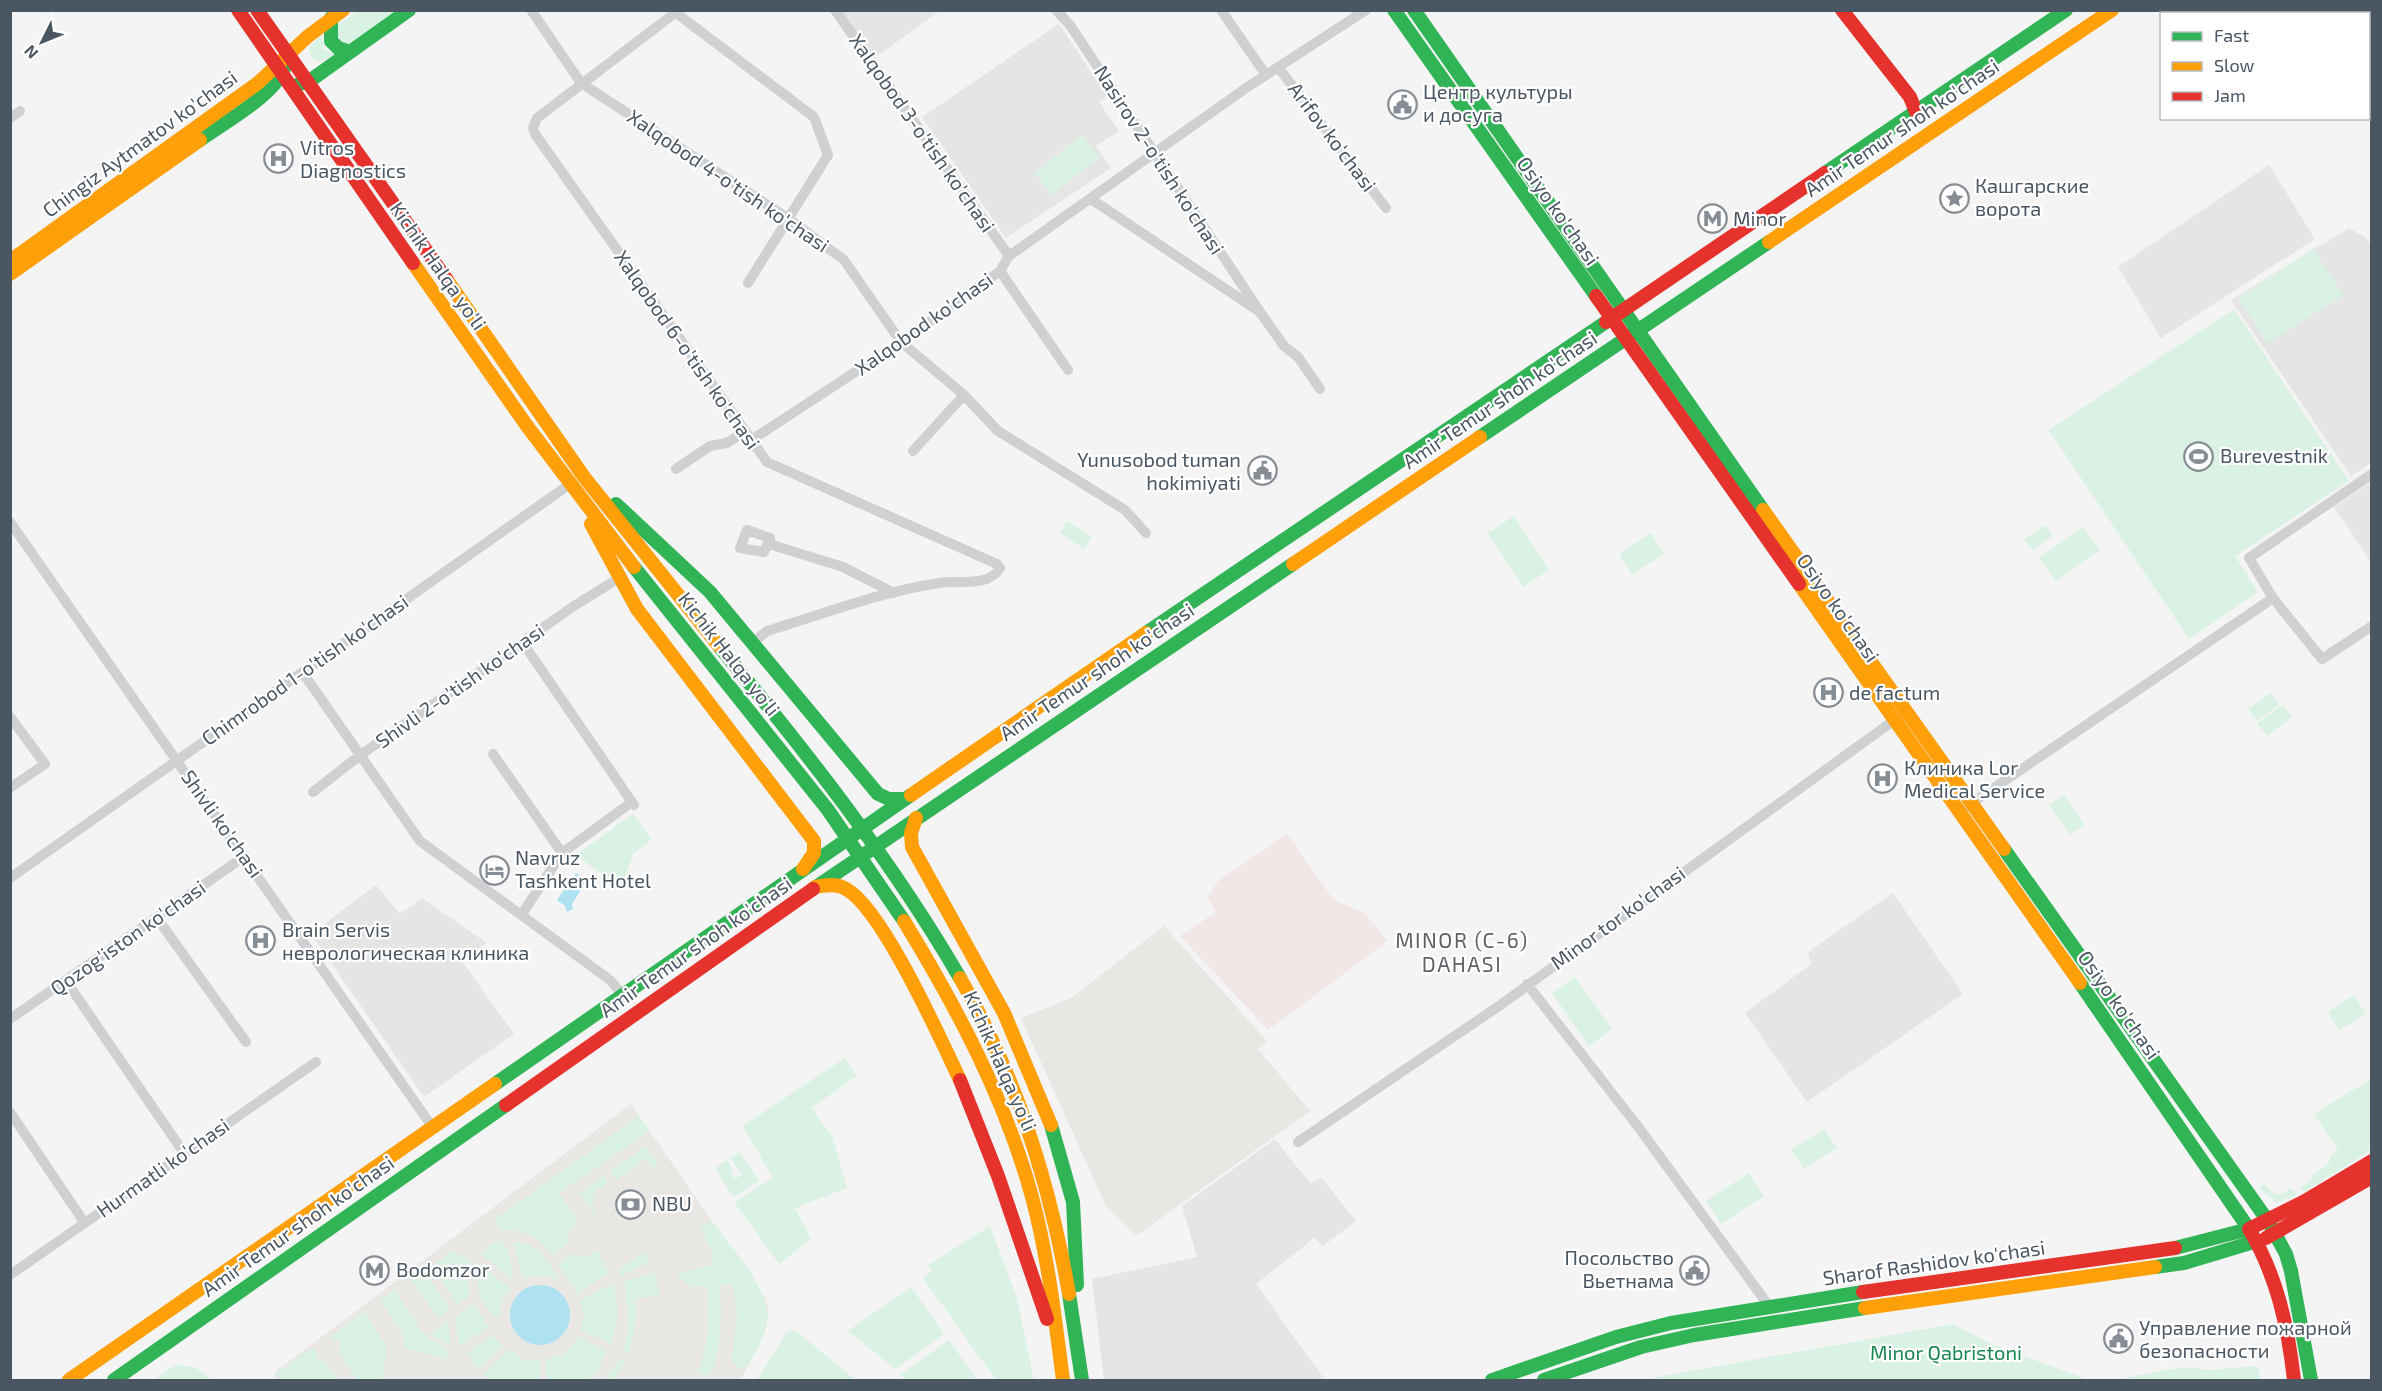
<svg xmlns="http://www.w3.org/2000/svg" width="2382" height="1391" viewBox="0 0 2382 1391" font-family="'Exo 2',sans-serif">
  <rect width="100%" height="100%" fill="#f4f4f4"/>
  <path fill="#e8e7e3" d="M1164 926 1267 1041 1258 1049 1310 1111 1136 1236 1106 1206 1021 1018 1071 998Z
    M631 1104 764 1296 768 1310 767 1324 760 1344 740 1380H275V1372Z"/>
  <path fill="#e6e5e6" d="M841 11H940L874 58Z
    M1059 24 1107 96 1099 102 1119 131 1096 146 1111 168 1006 238 922 117Z
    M2269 165 2315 239 2161 338 2118 267Z
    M2349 228 2366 238 2372 246 2371 463 2351 476 2231 300Z
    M2371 482V562L2334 507Z
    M376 885 400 914 422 898 487 943 461 960 514 1034 424 1097 311 934Z
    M1893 893 1963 994 1807 1102 1745 1013 1811 964 1808 952Z
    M1275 1139 1310 1183 1322 1178 1356 1221 1323 1246 1314 1238 1256 1284 1325 1380H1104L1092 1279 1197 1257 1182 1206Z"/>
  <path fill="#f1e7e6" d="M1287 834 1333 899 1365 914 1388 941 1268 1030 1180 936 1216 912 1207 897 1218 881Z"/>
  <path fill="#d9f2e3" d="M358 11H397L350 44C341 44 337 42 334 33L338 25Z
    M322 35 324 49 335 54 320 62 311 58 309 47Z
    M1082 135 1099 157 1052 195 1035 173Z
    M2313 249 2343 295 2268 343 2238 298Z
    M2234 309 2349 481 2235 556 2258 592 2189 639 2049 430Z
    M1514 516 1549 570 1523 587 1488 533Z
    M1067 521 1092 537 1084 549 1060 533Z
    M2046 525 2053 536 2032 550 2024 540Z
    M2083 527 2100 550 2056 581 2039 558Z
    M1651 533 1664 554 1632 575 1619 554Z
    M2270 693 2279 705 2257 721 2248 709Z
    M2283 705 2292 717 2267 736 2257 723Z
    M2064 795 2085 825 2070 835 2049 805Z
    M633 814 652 839 633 854 622 889 576 855Z
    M1575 977 1612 1029 1589 1046 1552 993Z
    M2354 995 2366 1014 2339 1030 2328 1012Z
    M845 1058 857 1076 811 1108 832 1136 847 1188 795 1208 811 1239 779 1264 734 1202 773 1178 743 1126Z
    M2371 1079V1150L2304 1192 2301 1187 2311 1180 2312 1175 2329 1163 2331 1155 2338 1150 2314 1114Z
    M639 1116 650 1131 559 1193 578 1221 569 1231 568 1244 552 1255C539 1236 522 1229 499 1229L494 1220Z
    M1824 1129 1837 1148 1804 1169 1791 1150Z
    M645 1147 658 1165 653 1168 646 1158 616 1180 610 1172Z
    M740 1152 759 1181 733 1197 715 1168 727 1160 733 1170 730 1172 735 1179 743 1174 730 1158Z
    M1749 1173 1764 1196 1721 1224 1706 1201Z
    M604 1176 608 1183 596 1191 592 1205 597 1214 595 1216 580 1193Z
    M2264 1184 2275 1194H2282L2291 1188 2297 1195 2277 1203 2259 1188Z
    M712 1221C730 1246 773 1292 767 1323 764 1339 755 1352 748 1366L738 1369 732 1360 737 1316 733 1283 720 1286C722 1316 721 1342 713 1371L705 1375 699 1373 709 1330 707 1286 692 1287 676 1274 711 1265 712 1251 700 1226Z
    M990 1226 1017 1299 1034 1380H996L923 1278 932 1271 928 1265Z
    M503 1240 514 1273 510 1277 482 1255 490 1245Z
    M513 1242C535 1241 549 1260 558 1279L541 1275 523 1278Z
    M452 1251 470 1259 466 1278 470 1296 457 1305 433 1265Z
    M598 1251 609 1273 577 1293 558 1264 573 1254 585 1257Z
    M645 1252 650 1262 621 1276 618 1270Z
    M480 1265 510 1288 503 1299 498 1319C481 1307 473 1284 480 1265Z
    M424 1271 450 1309 438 1318 411 1279Z
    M654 1272 660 1295 635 1299V1327L629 1354 624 1352 629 1322 624 1282Z
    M614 1283 618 1314 611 1344 581 1330 584 1315 580 1300Z
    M911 1287 944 1334 895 1369 848 1331Z
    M395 1290 422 1333 451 1353 443 1359 439 1356 406 1349 402 1332 380 1300Z
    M474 1304 489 1327 460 1346 454 1318Z
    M364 1311 387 1348 382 1380H354L356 1379 338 1351 341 1342 329 1338Z
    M448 1322 451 1346 429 1335Z
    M1953 1324 1989 1343 2089 1380H1641Z
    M795 1331 800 1334 856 1380H757L787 1332Z
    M494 1335 502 1347 478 1369 467 1353Z
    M579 1337 607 1351 598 1369 588 1380H547L545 1360 565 1354Z
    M949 1340 977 1380H907L900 1375Z
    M313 1348 316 1350 318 1360 325 1361 338 1380H281L276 1373Z
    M510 1349 523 1360H540V1380H490L483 1374Z
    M621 1359 626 1361 614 1379 604 1380Z
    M177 1364 196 1368 213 1380H154Z
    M2257 1366 2261 1380H2113L2183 1367 2209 1370Z"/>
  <path fill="#aee2f0" d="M576 873 587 881 572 904 573 909 567 912 565 906 557 900Z
    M510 1315a30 30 0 1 1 60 0a30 30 0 1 1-60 0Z"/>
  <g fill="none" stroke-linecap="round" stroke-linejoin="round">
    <path stroke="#ced0d2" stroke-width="10" d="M531 10 581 83 789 219 844 260 901 342 964 395 998 431 1125 510 1146 533
      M679 10 537 118 533 128 535 134 767 462 997 564 1000 568C990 587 959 580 940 583 882 591 824 614 767 631L752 643
      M835 10 1009 256
      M1056 10 1070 25 1260 312
      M1221 10 1266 75
      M676 13 814 117 828 155 748 283
      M1278 67 1386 208
      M10 118 20 111
      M1091 199 1260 312 1284 346 1298 357 1320 389
      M1000 271 1068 370
      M750 441 901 342 1000 271 1009 256 1246 88 1366 10
      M913 451 964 395
      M676 469 710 446 727 443 744 432
      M2372 474 2249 558 2273 598 2322 659 2372 626
      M10 522 433 1128
      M747 530 770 538 764 552 740 548Z
      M769 544 843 567 894 593
      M523 643 634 805
      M303 673 420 841 610 980 623 995
      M10 717 45 764 10 788
      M493 754 562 853
      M313 792 359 756 574 606 619 578
      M1966 807 2273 598
      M10 878 570 484
      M522 914 562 853 632 802
      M157 918 246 1042
      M66 981 184 1153
      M1527 984 1639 1128 1769 1306
      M10 1019 245 856
      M10 1112 84 1222
      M1298 1142 1499 1006 1900 716
      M10 1275 316 1062"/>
    <path stroke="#30b455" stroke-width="14" d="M1394 10 1596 296
      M1414 10 1763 510
      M331 18V41L338 48 350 52
      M299 84 308 82 409 10
      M200 140C223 123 279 93 285 65
      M1825 173 2066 10
      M1480 437 1769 242
      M616 504 710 592 878 794 889 799H903
      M634 567 828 810 904 921
      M1146 633 1606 322
      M719 646C806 752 891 859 960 978
      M2004 849 2268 1221
      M813 889 1293 564
      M2080 983 2249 1229 2175 1248
      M495 1084 911 795
      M1051 1125 1073 1202 1077 1285
      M2268 1221 2286 1254 2291 1271 2311 1380
      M2155 1267 2184 1263 2257 1241
      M1069 1294 1082 1380
      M114 1380 506 1105
      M1492 1380 1616 1337 1671 1323 1863 1292
      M1544 1380 1641 1347 1694 1335 1865 1308"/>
    <path stroke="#ff9f0a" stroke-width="14" d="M1769 242 2112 10
      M10 261 258 83 307 37 343 10
      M413 263 527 426 634 567
      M10 274 200 140
      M447 280 584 477 719 646
      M1763 510 2004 849
      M591 524 637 609 814 841V853L803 869
      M1293 564 1480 437
      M1799 584 2080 983
      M911 795 1146 633
      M916 818 911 833 912 847 1004 1013 1051 1125
      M815 887C825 885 837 883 846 889 882 908 941 1040 960 1080
      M904 921C957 1008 1005 1098 1032 1197 1048 1256 1055 1319 1063 1380
      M960 978C1016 1075 1050 1184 1069 1294
      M1865 1308 2155 1267
      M69 1380 495 1084"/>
    <path stroke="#e5322d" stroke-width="14" d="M238 10 413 263
      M257 10 447 280
      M1842 10 1910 97 1916 112
      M1596 296 1799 584
      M1606 322 1825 173
      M960 1080 998 1176 1047 1319
      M506 1105 813 889
      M2266 1238 2372 1177
      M1863 1292 2175 1248
      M2294 1380C2288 1326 2277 1276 2249 1229L2305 1201 2372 1161"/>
  </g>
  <defs>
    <symbol id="civic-ring" viewBox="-11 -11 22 22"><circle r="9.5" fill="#fff" stroke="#868d94" stroke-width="1.5"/><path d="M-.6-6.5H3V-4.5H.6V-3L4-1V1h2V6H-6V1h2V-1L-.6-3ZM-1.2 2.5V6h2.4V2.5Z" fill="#868d94"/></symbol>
    <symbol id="hospital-ring" viewBox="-11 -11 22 22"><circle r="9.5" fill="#fff" stroke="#868d94" stroke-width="1.5"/><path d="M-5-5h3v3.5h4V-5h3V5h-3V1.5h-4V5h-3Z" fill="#868d94"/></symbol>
    <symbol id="sight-ring" viewBox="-11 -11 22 22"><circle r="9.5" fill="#fff" stroke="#868d94" stroke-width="1.5"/><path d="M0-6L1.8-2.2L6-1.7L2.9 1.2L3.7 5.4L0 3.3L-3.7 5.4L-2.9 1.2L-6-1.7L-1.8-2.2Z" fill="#868d94"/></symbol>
    <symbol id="metro-ring" viewBox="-11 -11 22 22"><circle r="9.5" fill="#fff" stroke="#868d94" stroke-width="1.5"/><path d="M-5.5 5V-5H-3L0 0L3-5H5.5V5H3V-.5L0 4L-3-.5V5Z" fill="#868d94"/></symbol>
    <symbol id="stadium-ring" viewBox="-11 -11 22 22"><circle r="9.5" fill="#fff" stroke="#868d94" stroke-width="1.5"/><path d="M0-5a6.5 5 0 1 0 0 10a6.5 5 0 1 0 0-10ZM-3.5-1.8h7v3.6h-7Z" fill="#868d94"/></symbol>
    <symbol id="hotel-ring" viewBox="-11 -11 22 22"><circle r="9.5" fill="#fff" stroke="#868d94" stroke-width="1.5"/><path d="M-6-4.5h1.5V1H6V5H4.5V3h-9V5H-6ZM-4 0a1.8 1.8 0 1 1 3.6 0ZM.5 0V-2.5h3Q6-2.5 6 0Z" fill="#868d94"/></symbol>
    <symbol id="bank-ring" viewBox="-11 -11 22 22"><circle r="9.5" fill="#fff" stroke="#868d94" stroke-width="1.5"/><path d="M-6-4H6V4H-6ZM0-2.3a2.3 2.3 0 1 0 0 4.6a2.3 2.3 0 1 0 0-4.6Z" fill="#868d94"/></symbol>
  </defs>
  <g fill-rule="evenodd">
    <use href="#civic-ring" x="1386" y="88" width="33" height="33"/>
    <use href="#hospital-ring" x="262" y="142" width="33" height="33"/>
    <use href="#sight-ring" x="1938" y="182" width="33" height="33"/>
    <use href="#metro-ring" x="1696" y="202" width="33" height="33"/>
    <use href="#stadium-ring" x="2182" y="440" width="33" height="33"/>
    <use href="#civic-ring" x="1246" y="454" width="33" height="33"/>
    <use href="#hospital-ring" x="1812" y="676" width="33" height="33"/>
    <use href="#hospital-ring" x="1866" y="762" width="33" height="33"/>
    <use href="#hotel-ring" x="478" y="854" width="33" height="33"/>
    <use href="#hospital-ring" x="244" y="924" width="33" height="33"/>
    <use href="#bank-ring" x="614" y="1188" width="33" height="33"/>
    <use href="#metro-ring" x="358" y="1254" width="33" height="33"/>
    <use href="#civic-ring" x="1678" y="1254" width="33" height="33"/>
    <use href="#civic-ring" x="2102" y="1322" width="33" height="33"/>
  </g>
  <g text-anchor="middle" stroke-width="4.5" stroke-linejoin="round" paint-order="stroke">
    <g font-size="20" fill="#4a5661" stroke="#fff" text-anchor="start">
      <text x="1423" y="99">Центр культуры<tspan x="1423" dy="23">и досуга</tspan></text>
      <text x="300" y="155">Vitros<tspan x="300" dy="23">Diagnostics</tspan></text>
      <text x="1975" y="193">Кашгарские<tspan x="1975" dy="23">ворота</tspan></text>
      <text x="1733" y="226">Minor</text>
      <text x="2220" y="463">Burevestnik</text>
      <text x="1241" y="467" text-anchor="end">Yunusobod tuman<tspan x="1241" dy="23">hokimiyati</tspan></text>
      <text x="1849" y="700">de factum</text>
      <text x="1904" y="775">Клиника Lor<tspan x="1904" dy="23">Medical Service</tspan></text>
      <text x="515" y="865">Navruz<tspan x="515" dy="23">Tashkent Hotel</tspan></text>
      <text x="282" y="937">Brain Servis<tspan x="282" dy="23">неврологическая клиника</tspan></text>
      <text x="652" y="1211">NBU</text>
      <text x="1674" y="1265" text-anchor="end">Посольство<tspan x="1674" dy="23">Вьетнама</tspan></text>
      <text x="396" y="1277">Bodomzor</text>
      <text x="2139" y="1335">Управление пожарной<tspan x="2139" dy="23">безопасности</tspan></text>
    </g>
    <g font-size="20" fill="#4a5661" stroke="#fff">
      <text transform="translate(1902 128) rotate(-34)" y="7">Amir Temur shoh ko'chasi</text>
      <text transform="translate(922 133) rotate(55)" y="7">Xalqobod 3-o'tish ko'chasi</text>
      <text transform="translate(1332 137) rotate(53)" y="7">Arifov ko‘chasi</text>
      <text transform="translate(140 144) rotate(-36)" y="7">Chingiz Aytmatov ko'chasi</text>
      <text transform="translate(1159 160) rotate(57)" y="7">Nasirov 2-o'tish ko'chasi</text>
      <text transform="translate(728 181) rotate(34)" y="7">Xalqobod 4-o'tish ko'chasi</text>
      <text transform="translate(1558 211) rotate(55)" y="7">Osiyo ko'chasi</text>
      <text transform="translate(438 266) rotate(55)" y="7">Kichik Halqa yo'li</text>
      <text transform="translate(924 324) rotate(-35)" y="7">Xalqobod ko'chasi</text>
      <text transform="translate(687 350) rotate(55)" y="7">Xalqobod 6-o'tish ko'chasi</text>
      <text transform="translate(1500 400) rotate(-34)" y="7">Amir Temur shoh ko'chasi</text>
      <text transform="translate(1838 608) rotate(55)" y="7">Osiyo ko'chasi</text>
      <text transform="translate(729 654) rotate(52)" y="7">Kichik Halqa yo'li</text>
      <text transform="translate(305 670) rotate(-35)" y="7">Chimrobod 1-o'tish ko'chasi</text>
      <text transform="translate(1097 672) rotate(-34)" y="7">Amir Temur shoh ko'chasi</text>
      <text transform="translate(460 686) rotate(-35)" y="7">Shivli 2-o'tish ko'chasi</text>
      <text transform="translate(222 824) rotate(55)" y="7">Shivli ko'chasi</text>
      <text transform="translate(1618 918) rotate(-36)" y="7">Minor tor ko'chasi</text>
      <text transform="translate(128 938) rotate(-35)" y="7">Qozog'iston ko'chasi</text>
      <text transform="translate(696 947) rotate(-35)" y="7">Amir Temur shoh ko'chasi</text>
      <text transform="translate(2119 1005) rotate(55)" y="7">Osiyo ko'chasi</text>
      <text transform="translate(1000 1061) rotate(66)" y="7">Kichik Halqa yo'li</text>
      <text transform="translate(163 1168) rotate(-35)" y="7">Hurmatli ko'chasi</text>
      <text transform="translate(298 1226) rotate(-35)" y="7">Amir Temur shoh ko'chasi</text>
      <text transform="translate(1934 1263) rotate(-8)" y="7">Sharof Rashidov ko'chasi</text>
    </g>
    <g font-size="20" fill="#17864f" stroke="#fff">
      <text x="1946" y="1360">Minor Qabristoni</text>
    </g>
    <g font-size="21" letter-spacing="1.5" fill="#5f6368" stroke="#fff">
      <text x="1462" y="948">MINOR (C-6)<tspan x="1462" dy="24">DAHASI</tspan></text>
    </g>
  </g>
  <rect width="2382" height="1391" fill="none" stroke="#4a5661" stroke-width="24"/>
  <rect x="2160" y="12" width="210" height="108" fill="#ffffff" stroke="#b7bbc0" stroke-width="1.5"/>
  <rect x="2172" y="32" width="30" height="9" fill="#30b455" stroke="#b7bbc0" stroke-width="1.5"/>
  <text x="2214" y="42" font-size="18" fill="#4a5661">Fast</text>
  <rect x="2172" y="62" width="30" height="9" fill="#ff9f0a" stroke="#b7bbc0" stroke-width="1.5"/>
  <text x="2214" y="72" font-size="18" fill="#4a5661">Slow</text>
  <rect x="2172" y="92" width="30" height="9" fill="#e5322d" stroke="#b7bbc0" stroke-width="1.5"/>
  <text x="2214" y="102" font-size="18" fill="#4a5661">Jam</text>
  <g transform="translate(42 42) rotate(227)" stroke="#ffffff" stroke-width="4.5" paint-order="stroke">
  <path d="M0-4.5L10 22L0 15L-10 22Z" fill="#4a5661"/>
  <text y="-9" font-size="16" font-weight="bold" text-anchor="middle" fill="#4a5661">N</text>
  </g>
</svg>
